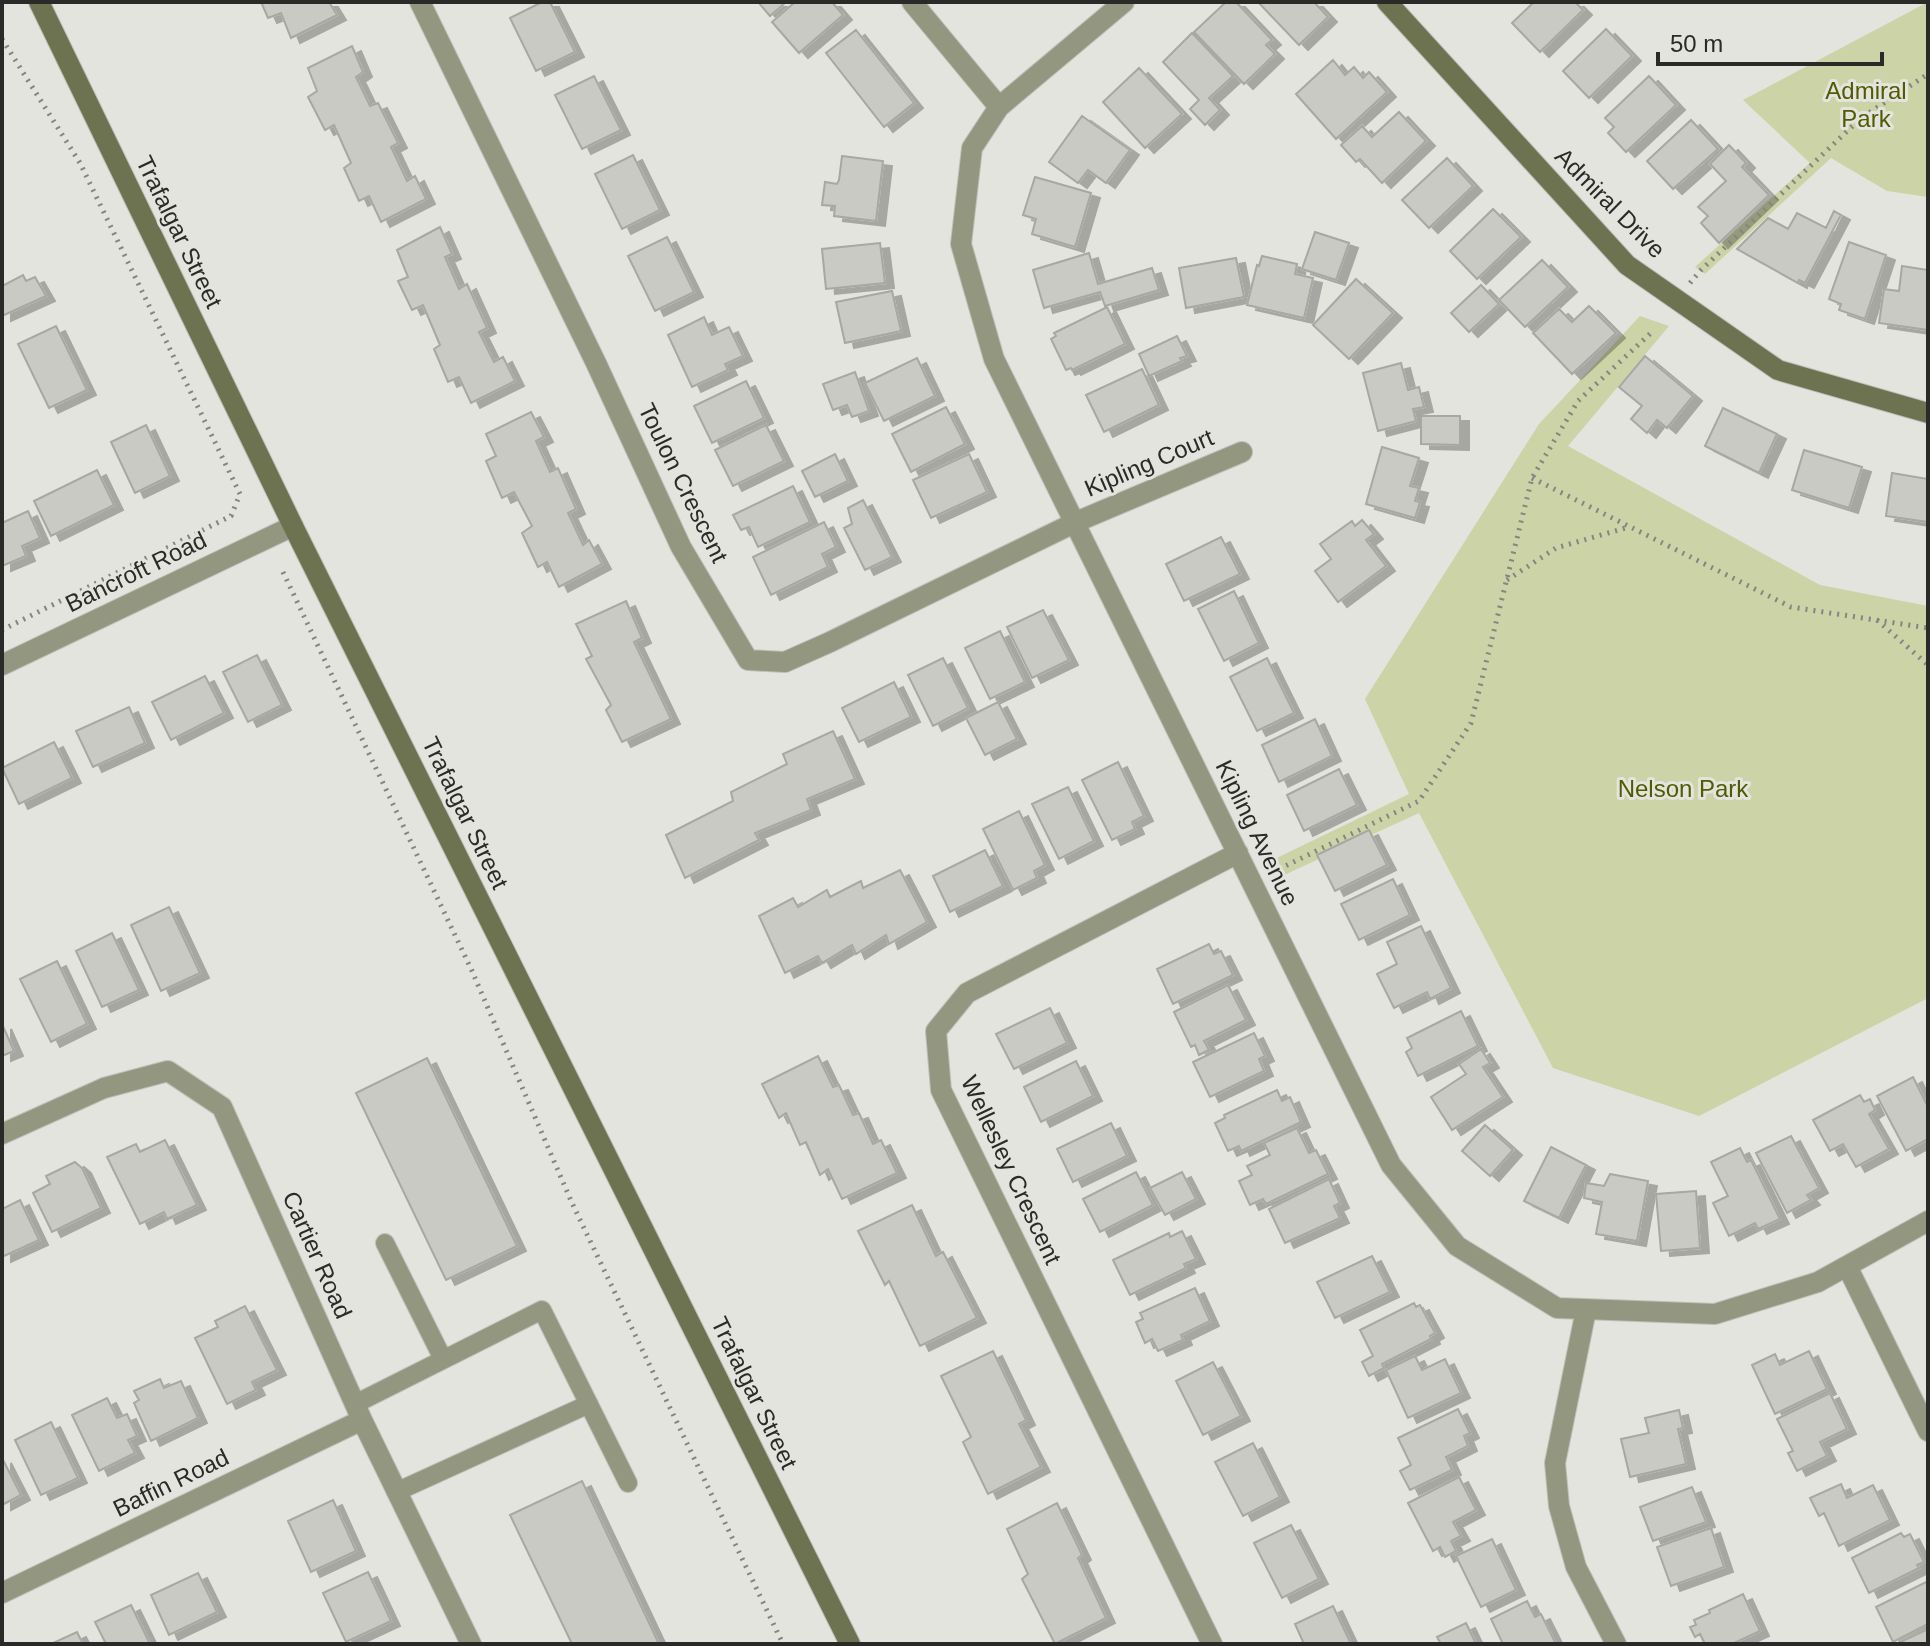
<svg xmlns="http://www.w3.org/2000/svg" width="1930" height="1646" viewBox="0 0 1930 1646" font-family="Arial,sans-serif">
  <defs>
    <filter id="shadow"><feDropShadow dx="9" dy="5" stdDeviation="0" flood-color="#0004"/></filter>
  </defs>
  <rect width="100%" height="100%" fill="#e3e4dd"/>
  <path fill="#cbd3a7" d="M1928 2V197L1887 191 1831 158 1705 274 1695 267 1810 163 1743 100Z
    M1640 316 1669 326 1568 446 1820 585 1928 606V998L1699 1116 1553 1068 1419 813 1271 881 1262 865 1409 794 1365 699 1539 424Z"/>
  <path fill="#c9cac3" stroke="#a7a8a1" stroke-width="2" filter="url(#shadow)" d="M261 2H329L337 15 291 38 281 13 268 18Z
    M542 2H550L575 52 536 71 510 18Z
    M758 2H786L770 16Z
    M795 2H832L843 15 799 53 772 22Z
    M1226 2H1236L1272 40 1266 45 1275 54 1244 84 1194 32Z
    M1258 2H1314L1328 17 1299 45Z
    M1534 2H1575L1583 10 1540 52 1512 23Z
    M1606 29 1632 56 1589 98 1563 71Z
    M856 30 914 103 884 127 826 53Z
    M1192 33 1233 76 1209 98 1220 110 1205 125 1190 109 1199 100 1163 62Z
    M352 46 363 72 356 77 370 106 378 103 398 143 391 147 407 181 415 176 426 199 381 222 369 196 359 201 344 168 351 163 334 125 325 130 308 97 317 91 308 68Z
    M1333 60 1345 75 1354 67 1363 78 1369 72 1387 92 1336 139 1296 94Z
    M1139 68 1182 114 1145 148 1103 102Z
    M594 76 621 130 582 149 555 95Z
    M1649 76 1676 105 1626 152 1608 133 1614 127 1605 118Z
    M1399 112 1426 141 1382 183 1360 159 1356 162 1341 145 1362 126 1372 137Z
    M1082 116 1130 150 1106 183 1088 170 1078 183 1049 162Z
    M1691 120 1718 149 1673 189 1647 161Z
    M1729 145 1746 163 1742 167 1769 195 1719 243 1701 223 1708 216 1698 207 1726 181 1710 164Z
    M633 155 660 210 622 229 595 174Z
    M842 156 883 161 876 221 834 216 835 206 822 205 825 182 837 184 839 180Z
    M1447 158 1473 186 1429 228 1402 200Z
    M1035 177 1091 193 1075 247 1032 234 1036 219 1023 215Z
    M1493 209 1521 237 1477 279 1450 251Z
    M1834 211 1841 215 1805 283 1799 280 1798 283 1737 249 1768 218 1788 229 1797 213 1826 228Z
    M440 227 452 254 445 257 459 289 467 284 487 328 479 332 494 362 503 357 515 381 471 403 459 377 448 382 434 349 440 345 423 305 412 310 398 281 408 277 397 250Z
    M1315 232 1349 243 1336 280 1302 269Z
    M667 237 694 292 655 311 628 256Z
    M1849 242 1886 255 1865 319 1839 310 1841 304 1829 299Z
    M880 243 885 283 826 289 822 249Z
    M1089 253 1098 284 1152 268 1159 290 1105 306 1100 292 1044 308 1033 270Z
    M1262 256 1297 264 1295 274 1313 278 1304 318 1247 305 1257 265 1259 266Z
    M1236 258 1244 297 1186 308 1179 268Z
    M1542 260 1568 287 1525 327 1499 300Z
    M1902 266 1928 270V330L1879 323 1884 289 1899 291Z
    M23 275 26 281 35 277 46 296 2 316V286Z
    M1356 279 1393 313 1349 359 1313 325Z
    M1481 285 1499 304 1469 332 1451 313Z
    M892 291 901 331 845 343 836 302Z
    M1589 306 1616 333 1572 374 1533 333 1559 309 1572 322Z
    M1107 307 1125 344 1072 370 1071 368 1066 370 1051 339 1056 336 1054 333Z
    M704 317 712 335 729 327 743 356 725 364 728 370 692 387 668 335Z
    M56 326 87 390 49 408 18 344Z
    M1177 336 1187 356 1180 358 1182 361 1149 376 1139 354Z
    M1645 356 1693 396 1667 428 1657 420 1647 433 1631 419 1642 406 1619 387Z
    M917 358 935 396 884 421 865 383Z
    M1401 363 1408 390 1419 387 1424 407 1413 409 1416 421 1378 431 1363 373Z
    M1142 369 1159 405 1104 432 1086 395Z
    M855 372 869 411 852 417 847 405 833 410 823 384Z
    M746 381 764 418 712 443 694 406Z
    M946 407 965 444 911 472 892 434Z
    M1723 408 1777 434 1759 473 1705 446Z
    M531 412 544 437 536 441 550 472 558 468 576 509 568 513 583 545 589 540 602 564 559 587 547 562 538 567 522 533 532 526 514 492 502 498 486 461 496 456 486 434Z
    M1421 416H1460V445L1421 444Z
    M146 425 170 476 135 493 111 442Z
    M766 425 784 461 733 486 715 450Z
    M1382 447 1419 458 1410 486 1419 488 1415 501 1420 502 1415 518 1366 504Z
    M1804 450 1862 467 1849 508 1792 490Z
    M835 454 848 481 815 497 802 471Z
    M969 454 987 492 931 518 913 480Z
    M97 470 114 505 51 536 34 501Z
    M1892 473 1928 479V522L1886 516Z
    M793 486 810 522 758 547 749 527 741 530 733 515Z
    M863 500 892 557 865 570 844 528 852 524 848 508Z
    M28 511 40 538 22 546 26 556 2 566V523Z
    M1362 520 1374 534 1366 540 1386 566 1338 602 1315 571 1331 559 1320 544 1352 521 1355 526Z
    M824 522 836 547 822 554 828 567 771 595 753 557Z
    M1221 537 1240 574 1184 601 1166 564Z
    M1234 591 1259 643 1224 661 1198 609Z
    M626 601 642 638 634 642 671 719 622 742 606 710 611 705 586 659 592 656 576 624Z
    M1043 610 1069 660 1032 678 1007 627Z
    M1000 631 1025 682 990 699 965 648Z
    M257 655 282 705 248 722 223 672Z
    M943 658 968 708 933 726 908 675Z
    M1267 658 1294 713 1257 731 1230 677Z
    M205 676 224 713 171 740 152 702Z
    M894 682 911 717 859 742 842 708Z
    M998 702 1017 739 985 755 966 718Z
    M129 707 145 743 93 767 76 731Z
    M1315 719 1332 756 1279 782 1262 745Z
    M833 731 855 779 807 799 811 810 755 833 759 840 685 878 666 835 733 801 731 792 787 764 783 754Z
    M54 742 72 778 19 804 2 768Z
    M1118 762 1144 816 1132 822 1135 829 1112 840 1082 780Z
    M1339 769 1357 805 1304 831 1287 795Z
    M1068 787 1094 841 1059 859 1032 804Z
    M1019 811 1045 865 1034 871 1037 878 1013 890 983 829Z
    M1369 830 1387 865 1335 891 1317 855Z
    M985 850 1003 886 950 912 933 876Z
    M900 870 927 922 889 944 886 935 856 954 852 945 822 963 818 956 785 973 759 916 793 898 798 907 827 890 830 897 861 881 863 888Z
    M1393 879 1410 915 1359 940 1341 904Z
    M169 907 200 973 161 991 131 925Z
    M1421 926 1451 988 1430 999 1427 992 1394 1008 1377 974 1397 964 1387 942Z
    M112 933 139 990 102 1007 76 951Z
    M1209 944 1214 954 1221 951 1233 975 1173 1004 1157 969Z
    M57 961 87 1024 51 1042 20 979Z
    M1228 985 1246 1020 1204 1041 1209 1050 1199 1055 1195 1045 1191 1047 1174 1012Z
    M1050 1008 1067 1043 1014 1069 996 1034Z
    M1461 1011 1478 1046 1418 1076 1406 1052 1412 1048 1407 1038Z
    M2 1024 14 1051 2 1056Z
    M1254 1033 1265 1056 1259 1059 1264 1071 1210 1097 1193 1062Z
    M1481 1049 1490 1063 1483 1067 1503 1097 1452 1130 1431 1097 1466 1074 1459 1064Z
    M818 1056 833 1087 839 1085 853 1115 859 1113 873 1144 881 1140 897 1173 842 1199 828 1169 820 1175 806 1142 800 1145 786 1113 779 1118 762 1084Z
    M427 1058 517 1246 446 1280 356 1093Z
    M1076 1061 1093 1096 1041 1122 1024 1087Z
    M1913 1077 1928 1107V1139L1906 1151 1877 1096Z
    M1277 1090 1282 1101 1290 1097 1301 1122 1241 1151 1239 1146 1228 1151 1215 1123 1225 1118 1224 1115Z
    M1860 1095 1864 1102 1870 1099 1875 1110 1869 1114 1889 1149 1856 1167 1843 1144 1830 1151 1813 1120Z
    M1111 1123 1127 1156 1073 1182 1057 1149Z
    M1485 1125 1513 1150 1490 1176 1462 1151Z
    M1297 1128 1309 1153 1316 1150 1328 1174 1266 1204 1263 1199 1250 1205 1239 1181 1252 1175 1247 1166 1270 1155 1264 1143Z
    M1791 1136 1819 1188 1807 1195 1811 1200 1787 1213 1756 1153Z
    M165 1140 197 1205 167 1219 164 1212 140 1224 107 1157 136 1144 140 1152Z
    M1551 1147 1586 1165 1559 1218 1524 1201Z
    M1740 1148 1747 1162 1751 1160 1780 1219 1758 1229 1755 1223 1729 1236 1713 1203 1728 1196 1711 1162Z
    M75 1162 82 1168 101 1208 52 1232 33 1193 50 1184 46 1176Z
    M1136 1172 1153 1205 1100 1232 1083 1199Z
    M1182 1172 1196 1199 1165 1215 1150 1188Z
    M1610 1174 1648 1181 1637 1241 1596 1234 1602 1202 1584 1198 1586 1183 1604 1186Z
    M1329 1179 1340 1203 1334 1206 1340 1218 1285 1243 1269 1209Z
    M1696 1191 1700 1248 1661 1251 1656 1194Z
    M20 1200 39 1240 2 1257V1209Z
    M912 1205 936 1256 943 1252 977 1318 920 1346 889 1281 885 1285 858 1231Z
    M1182 1231 1196 1259 1184 1264 1186 1268 1130 1295 1113 1260 1169 1233 1170 1237Z
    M1372 1256 1390 1292 1335 1318 1317 1282Z
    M1195 1288 1210 1321 1181 1335 1183 1340 1158 1351 1152 1339 1145 1343 1136 1322 1143 1319 1140 1313Z
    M1414 1303 1416 1307 1420 1305 1435 1333 1430 1336 1431 1339 1382 1364 1384 1368 1369 1376 1362 1362 1373 1356 1360 1330Z
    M245 1306 277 1370 252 1382 256 1390 227 1404 195 1338 218 1327 215 1321Z
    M993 1351 1026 1420 1019 1424 1041 1467 988 1494 963 1442 971 1437 941 1376Z
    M1809 1351 1827 1389 1775 1414 1752 1365 1775 1354 1780 1365Z
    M1415 1356 1422 1370 1445 1359 1461 1393 1408 1418 1386 1370Z
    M1213 1362 1241 1416 1203 1435 1176 1381Z
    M160 1379 164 1388 181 1381 198 1418 151 1441 134 1403 139 1400 134 1391Z
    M1830 1393 1847 1429 1820 1442 1827 1456 1797 1471 1788 1453 1793 1451 1777 1419Z
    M107 1398 117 1418 127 1414 137 1436 128 1440 135 1453 99 1471 72 1415Z
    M1458 1409 1470 1433 1464 1436 1468 1446 1446 1457 1452 1470 1410 1490 1400 1471 1411 1465 1398 1438Z
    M1679 1410 1683 1428 1678 1429 1686 1464 1630 1477 1621 1439 1649 1433 1645 1418Z
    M51 1422 78 1478 41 1495 15 1440Z
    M1253 1443 1280 1497 1243 1516 1215 1462Z
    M2 1458 21 1495 2 1505Z
    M1459 1477 1476 1510 1453 1522 1461 1536 1451 1541 1456 1551 1445 1557 1440 1547 1433 1551 1408 1503Z
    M582 1481 659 1644H572L510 1515Z
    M1841 1484 1847 1498 1873 1485 1890 1520 1839 1546 1824 1513 1819 1516 1810 1498Z
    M1692 1487 1706 1522 1653 1541 1640 1507Z
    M333 1500 356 1551 311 1572 288 1521Z
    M1057 1503 1082 1555 1078 1558 1106 1618 1055 1644 1022 1579 1028 1574 1007 1529Z
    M1291 1525 1319 1579 1282 1598 1254 1543Z
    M1711 1528 1724 1567 1671 1586 1657 1547Z
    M1901 1533 1904 1537 1910 1534 1924 1562 1917 1565 1919 1568 1869 1593 1852 1558Z
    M1492 1539 1516 1590 1481 1607 1456 1556Z
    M368 1572 391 1621 346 1642 323 1593Z
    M198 1573 217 1612 169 1635 151 1595Z
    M1926 1582 1928 1586V1624L1893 1642 1876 1607Z
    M1743 1594 1760 1631 1732 1644H1705L1700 1634 1695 1637 1690 1627 1696 1625 1694 1620 1710 1613 1709 1610Z
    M1527 1601 1535 1617 1541 1614 1556 1644H1503L1491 1619Z
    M131 1605 150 1644H106L95 1622Z
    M1333 1606 1351 1644H1304L1295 1624Z
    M1466 1623 1476 1644H1441L1437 1637Z
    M1928 1629V1644H1896Z
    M77 1632 83 1644H51Z"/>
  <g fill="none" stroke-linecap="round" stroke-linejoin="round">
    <defs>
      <path id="lane" d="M385 1243 443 1359
        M355 1404 542 1310 628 1483
        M396 1492 589 1404"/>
      <path id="street" d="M420 2 596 363 681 547 748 660 785 662 830 642 1076 522 1242 452
        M912 2 999 107
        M1124 2 999 107 972 148 961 244 994 359 1391 1165 1457 1246 1557 1308 1715 1314 1818 1282 1928 1221
        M2 665 293 526
        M2 1134 104 1088 168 1071 222 1107 362 1420 471 1644
        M1847 1266 1928 1431
        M1586 1310 1555 1463 1559 1506 1576 1567 1616 1644
        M2 1593 362 1420
        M1212 1644 941 1090 936 1031 967 993 1238 853"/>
      <path id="secondary" d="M39 2 293 526 850 1644
        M1387 2 1627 265 1778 370 1928 413"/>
    </defs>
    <use href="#lane" stroke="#bebfb9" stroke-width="20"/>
    <use href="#street" stroke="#bebfb9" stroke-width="22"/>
    <use href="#secondary" stroke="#bebfb9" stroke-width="22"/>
    <path stroke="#858581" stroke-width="5" stroke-dasharray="2 6" stroke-linecap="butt" d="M2 39 80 163 240 494 231 516 2 630
      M1690 283 1701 270 1861 118 1928 74
      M1532 478 1791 607 1928 628
      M283 572 472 971 572 1203 783 1644
      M1507 580 1556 548 1629 527
      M1877 620 1928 665
      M1279 869 1419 801 1471 723 1532 478 1578 401 1654 330"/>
    <use href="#lane" stroke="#939780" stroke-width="18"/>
    <use href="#street" stroke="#939780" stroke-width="20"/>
    <use href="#secondary" stroke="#6d7351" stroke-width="20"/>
  </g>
  <g text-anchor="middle" stroke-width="6" stroke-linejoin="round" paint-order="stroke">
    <g font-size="24" fill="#535b00" stroke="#e3e4dd">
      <text x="1866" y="99">Admiral<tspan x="1866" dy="28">Park</tspan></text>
      <text x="1683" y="797">Nelson Park</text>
    </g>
    <g font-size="24" fill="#2a2a28" stroke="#e3e4dd">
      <text transform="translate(1610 203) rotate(45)" y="8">Admiral Drive</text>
      <text transform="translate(179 232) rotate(64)" y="8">Trafalgar Street</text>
      <text transform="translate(1149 463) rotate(-23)" y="8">Kipling Court</text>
      <text transform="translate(683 483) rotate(64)" y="8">Toulon Crescent</text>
      <text transform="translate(136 572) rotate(-26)" y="8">Bancroft Road</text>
      <text transform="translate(465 813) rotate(64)" y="8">Trafalgar Street</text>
      <text transform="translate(1257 833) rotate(64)" y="8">Kipling Avenue</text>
      <text transform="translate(1011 1170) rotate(65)" y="8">Wellesley Crescent</text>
      <text transform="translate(317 1255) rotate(66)" y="8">Cartier Road</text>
      <text transform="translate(754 1393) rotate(64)" y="8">Trafalgar Street</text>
      <text transform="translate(171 1483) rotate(-26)" y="8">Baffin Road</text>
    </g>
  </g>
  <rect width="1930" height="1646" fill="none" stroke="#2a2a28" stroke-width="8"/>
  <path d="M1658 52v12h224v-12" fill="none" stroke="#2a2a28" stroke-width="4"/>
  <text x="1670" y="52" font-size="24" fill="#2a2a28" stroke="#e3e4dd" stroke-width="6" paint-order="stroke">50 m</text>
</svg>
